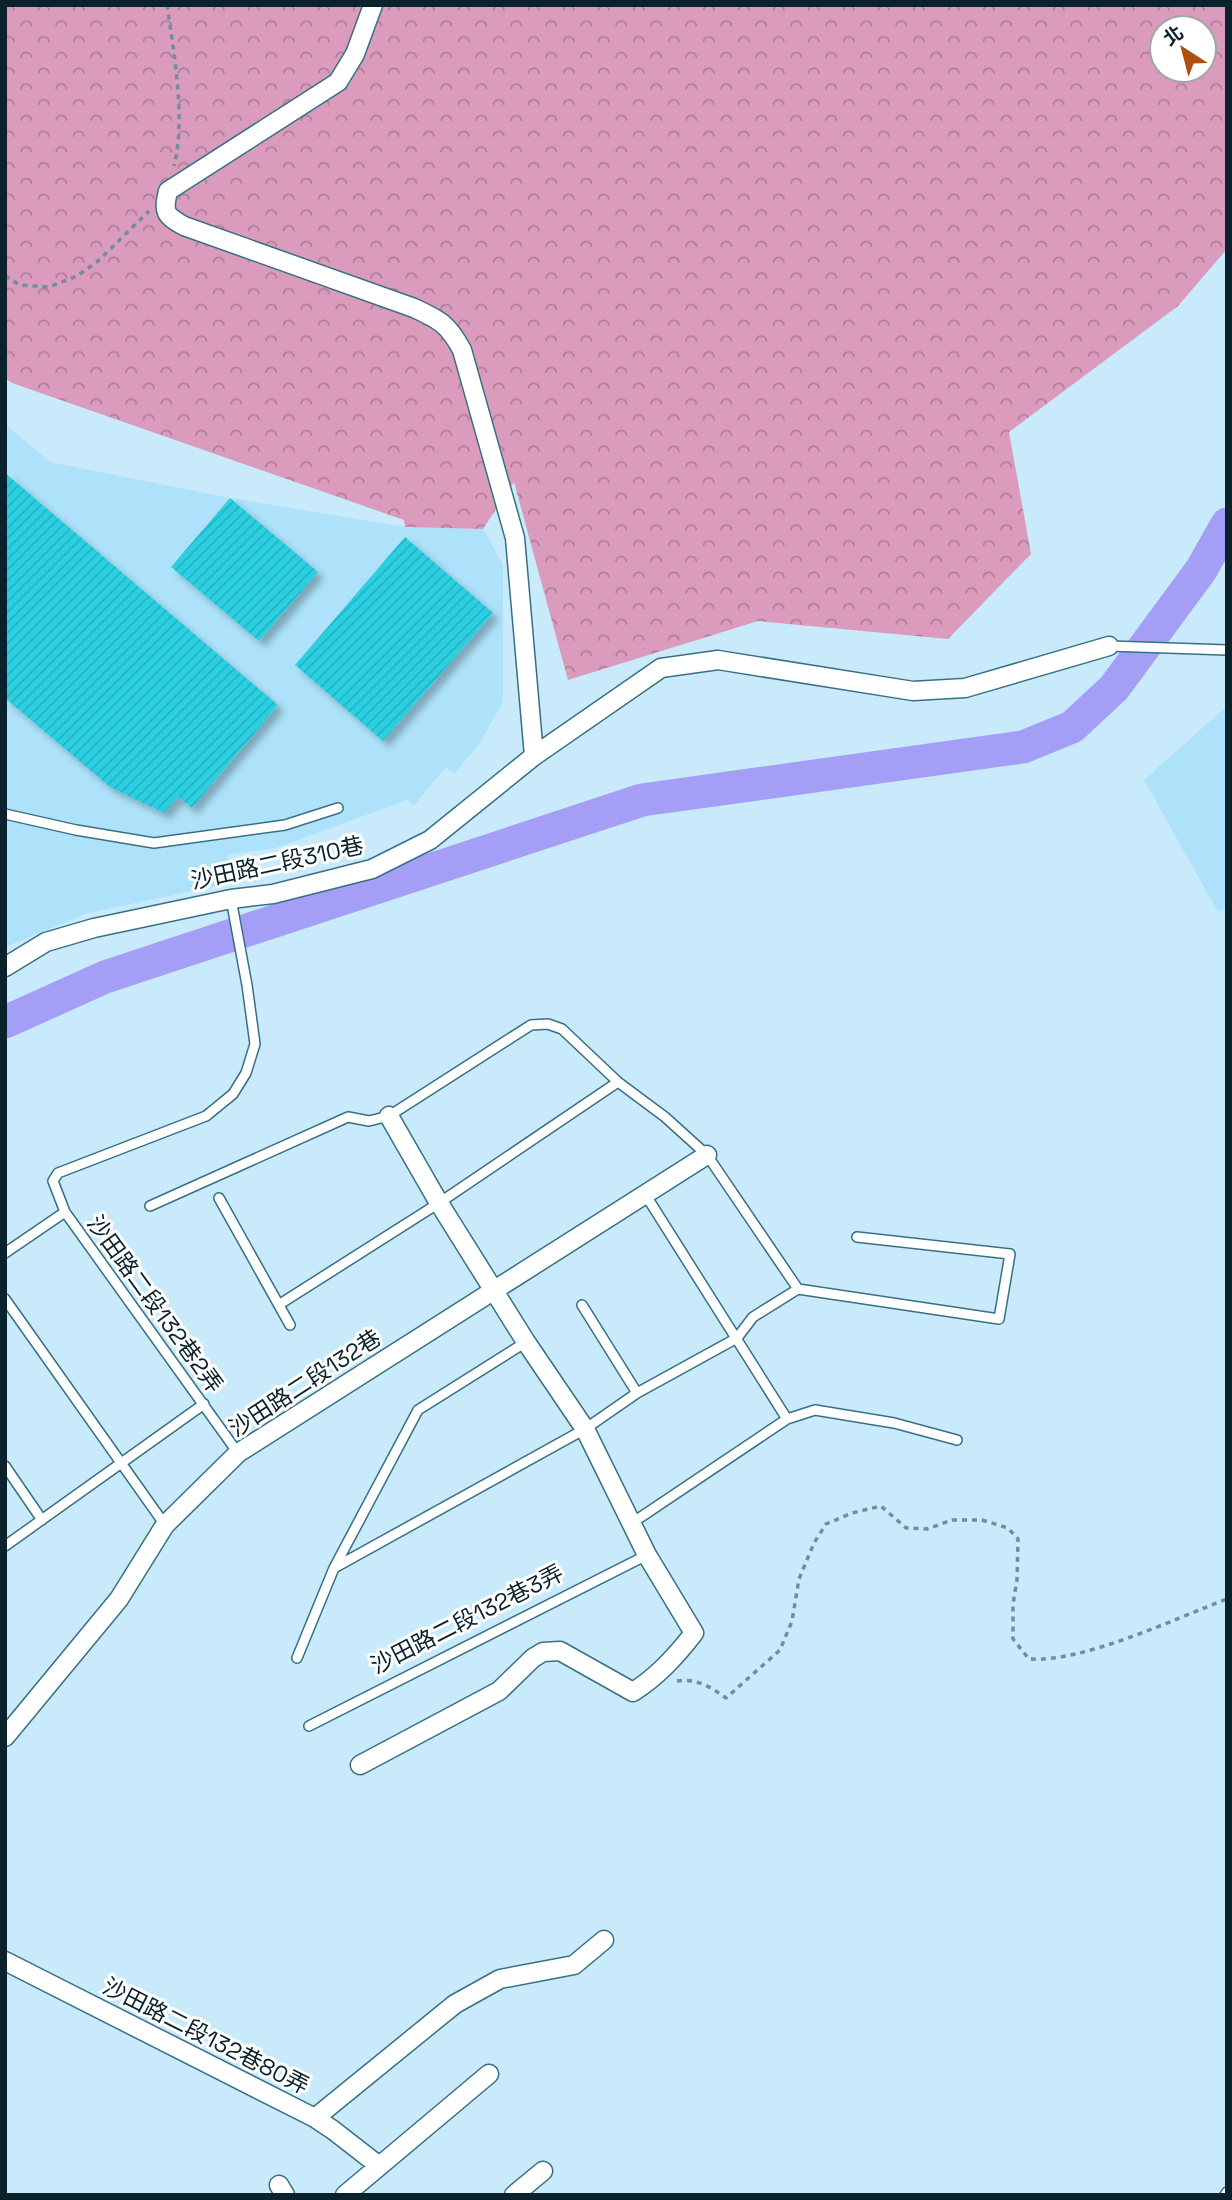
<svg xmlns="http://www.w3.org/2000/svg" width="1232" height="2200" viewBox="0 0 1232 2200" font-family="'Space Grotesk','Noto Sans TC',sans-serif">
  <defs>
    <pattern id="forest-crowns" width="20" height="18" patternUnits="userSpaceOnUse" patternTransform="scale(1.75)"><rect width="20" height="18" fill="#da9bbc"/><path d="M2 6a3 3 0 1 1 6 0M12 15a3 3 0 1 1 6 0" fill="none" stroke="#af7e99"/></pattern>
    <pattern id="building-hatch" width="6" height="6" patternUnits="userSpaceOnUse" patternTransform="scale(1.75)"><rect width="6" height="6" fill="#2bd0e2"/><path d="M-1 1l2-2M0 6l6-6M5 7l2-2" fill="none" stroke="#25b2c2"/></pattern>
    <filter id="shadow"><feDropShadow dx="6" dy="6" stdDeviation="3.5" flood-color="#0004"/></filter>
  </defs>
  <rect width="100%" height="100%" fill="#c8eafa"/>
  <path fill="#ade2fa" d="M5 424 50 462 230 498 405 527 483 529 503 565V702L479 744 454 774 446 767 414 805 407 800 276 848 227 855 230 883 88 913 5 947Z
    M1227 706V908L1218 912 1144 780Z"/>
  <path fill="url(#forest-crowns)" fill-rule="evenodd" d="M5 5H1227V249L1178 306 1009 432 1031 554 948 639 758 621 568 680 514 482 483 529 405 527 404 520 12 383 5 378ZM1162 28H1204V70H1162Z"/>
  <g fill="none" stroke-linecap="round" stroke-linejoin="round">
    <path stroke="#a59ef7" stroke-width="33" d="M5 1022 105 977 642 800 1023 747 1072 727 1114 688 1201 570 1227 524"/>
  </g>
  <path fill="url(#building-hatch)" filter="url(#shadow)" d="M5 473 278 705 192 808 178 797 164 813 110 787 5 698Z
    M230 498 318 572 259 641 171 567Z
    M405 537 493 613 383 741 295 665Z"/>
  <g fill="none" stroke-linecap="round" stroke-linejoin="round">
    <defs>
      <path id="lane" d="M1109 646 1227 650
        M5 814 76 830 154 843 285 825 338 808
        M231 899 247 985 255 1044 246 1073 233 1094 206 1116 58 1173 53 1181 65 1212 238 1453
        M645 1194 787 1419
        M219 1198 290 1325
        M150 1206 348 1117 369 1121 389 1116 531 1025 548 1024 562 1029 618 1082 665 1117 707 1155 798 1289 999 1319 1010 1254 857 1237
        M5 1253 65 1212
        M5 1299 165 1525
        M280 1304 439 1203 618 1082
        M582 1305 637 1393
        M5 1466 42 1520
        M632 1523 787 1419 815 1410 894 1423 957 1440
        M5 1546 204 1404
        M334 1568 585 1429 637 1393 737 1338 753 1317 798 1289
        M297 1658 334 1568 418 1410 526 1342
        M309 1726 647 1555
        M1225 2195 1227 2192"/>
      <path id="street" d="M373 5 355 54 338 82 168 191C163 213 165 215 184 226L414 308C440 320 448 324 462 350L515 538 534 756
        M5 967 46 942 94 928 231 899 273 894 372 869 430 840 534 756 661 668 718 660 913 691 965 688 1109 646
        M5 1737 119 1599 165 1525 238 1453 707 1155
        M360 1765 499 1691 533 1658 543 1652 560 1651 633 1692C658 1676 676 1656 694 1633L647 1555 585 1429 526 1342 439 1203 389 1116
        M5 1961 315 2118 333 2130 378 2165
        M315 2118 455 2004 500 1979 574 1965 604 1940
        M279 2185 285 2195
        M345 2195 489 2074
        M514 2195 543 2171"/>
    </defs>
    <use href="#lane" stroke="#377086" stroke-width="12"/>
    <use href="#street" stroke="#377086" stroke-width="21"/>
    <path stroke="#708e9b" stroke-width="3.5" stroke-dasharray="5 5" stroke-linecap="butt" d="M167 5C174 54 186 119 174 166
      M5 276 20 285 49 287 77 276 98 261 149 211
      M677 1681C696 1678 711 1687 726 1698L780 1650 792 1621 799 1579 814 1543 826 1524 852 1513 881 1506 906 1528 927 1529 952 1520H982L1008 1528 1018 1539 1017 1580 1013 1604V1639L1029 1659C1082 1663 1174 1619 1227 1599"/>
    <use href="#lane" stroke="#fff" stroke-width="9"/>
    <use href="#street" stroke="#fff" stroke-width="18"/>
  </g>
  <g text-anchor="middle" stroke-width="6" stroke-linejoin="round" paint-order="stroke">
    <g font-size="23" fill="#0a222b" stroke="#fff">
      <text transform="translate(277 863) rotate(-12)" y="8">沙田路二段310巷</text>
      <text transform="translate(155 1304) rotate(54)" y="8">沙田路二段132巷2弄</text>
      <text transform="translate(305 1383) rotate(-33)" y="8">沙田路二段132巷</text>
      <text transform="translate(467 1619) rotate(-27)" y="8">沙田路二段132巷3弄</text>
      <text transform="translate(206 2036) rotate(27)" y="8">沙田路二段132巷80弄</text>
    </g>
  </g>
  <rect width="1232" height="2200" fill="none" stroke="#0a222b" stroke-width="14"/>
  <g transform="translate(1183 49) rotate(324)"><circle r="33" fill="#ffffff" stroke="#9da7aa" stroke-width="2"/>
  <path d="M0-5L12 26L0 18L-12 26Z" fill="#b04e10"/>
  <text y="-10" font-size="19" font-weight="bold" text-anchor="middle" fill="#0a222b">北</text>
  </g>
</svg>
